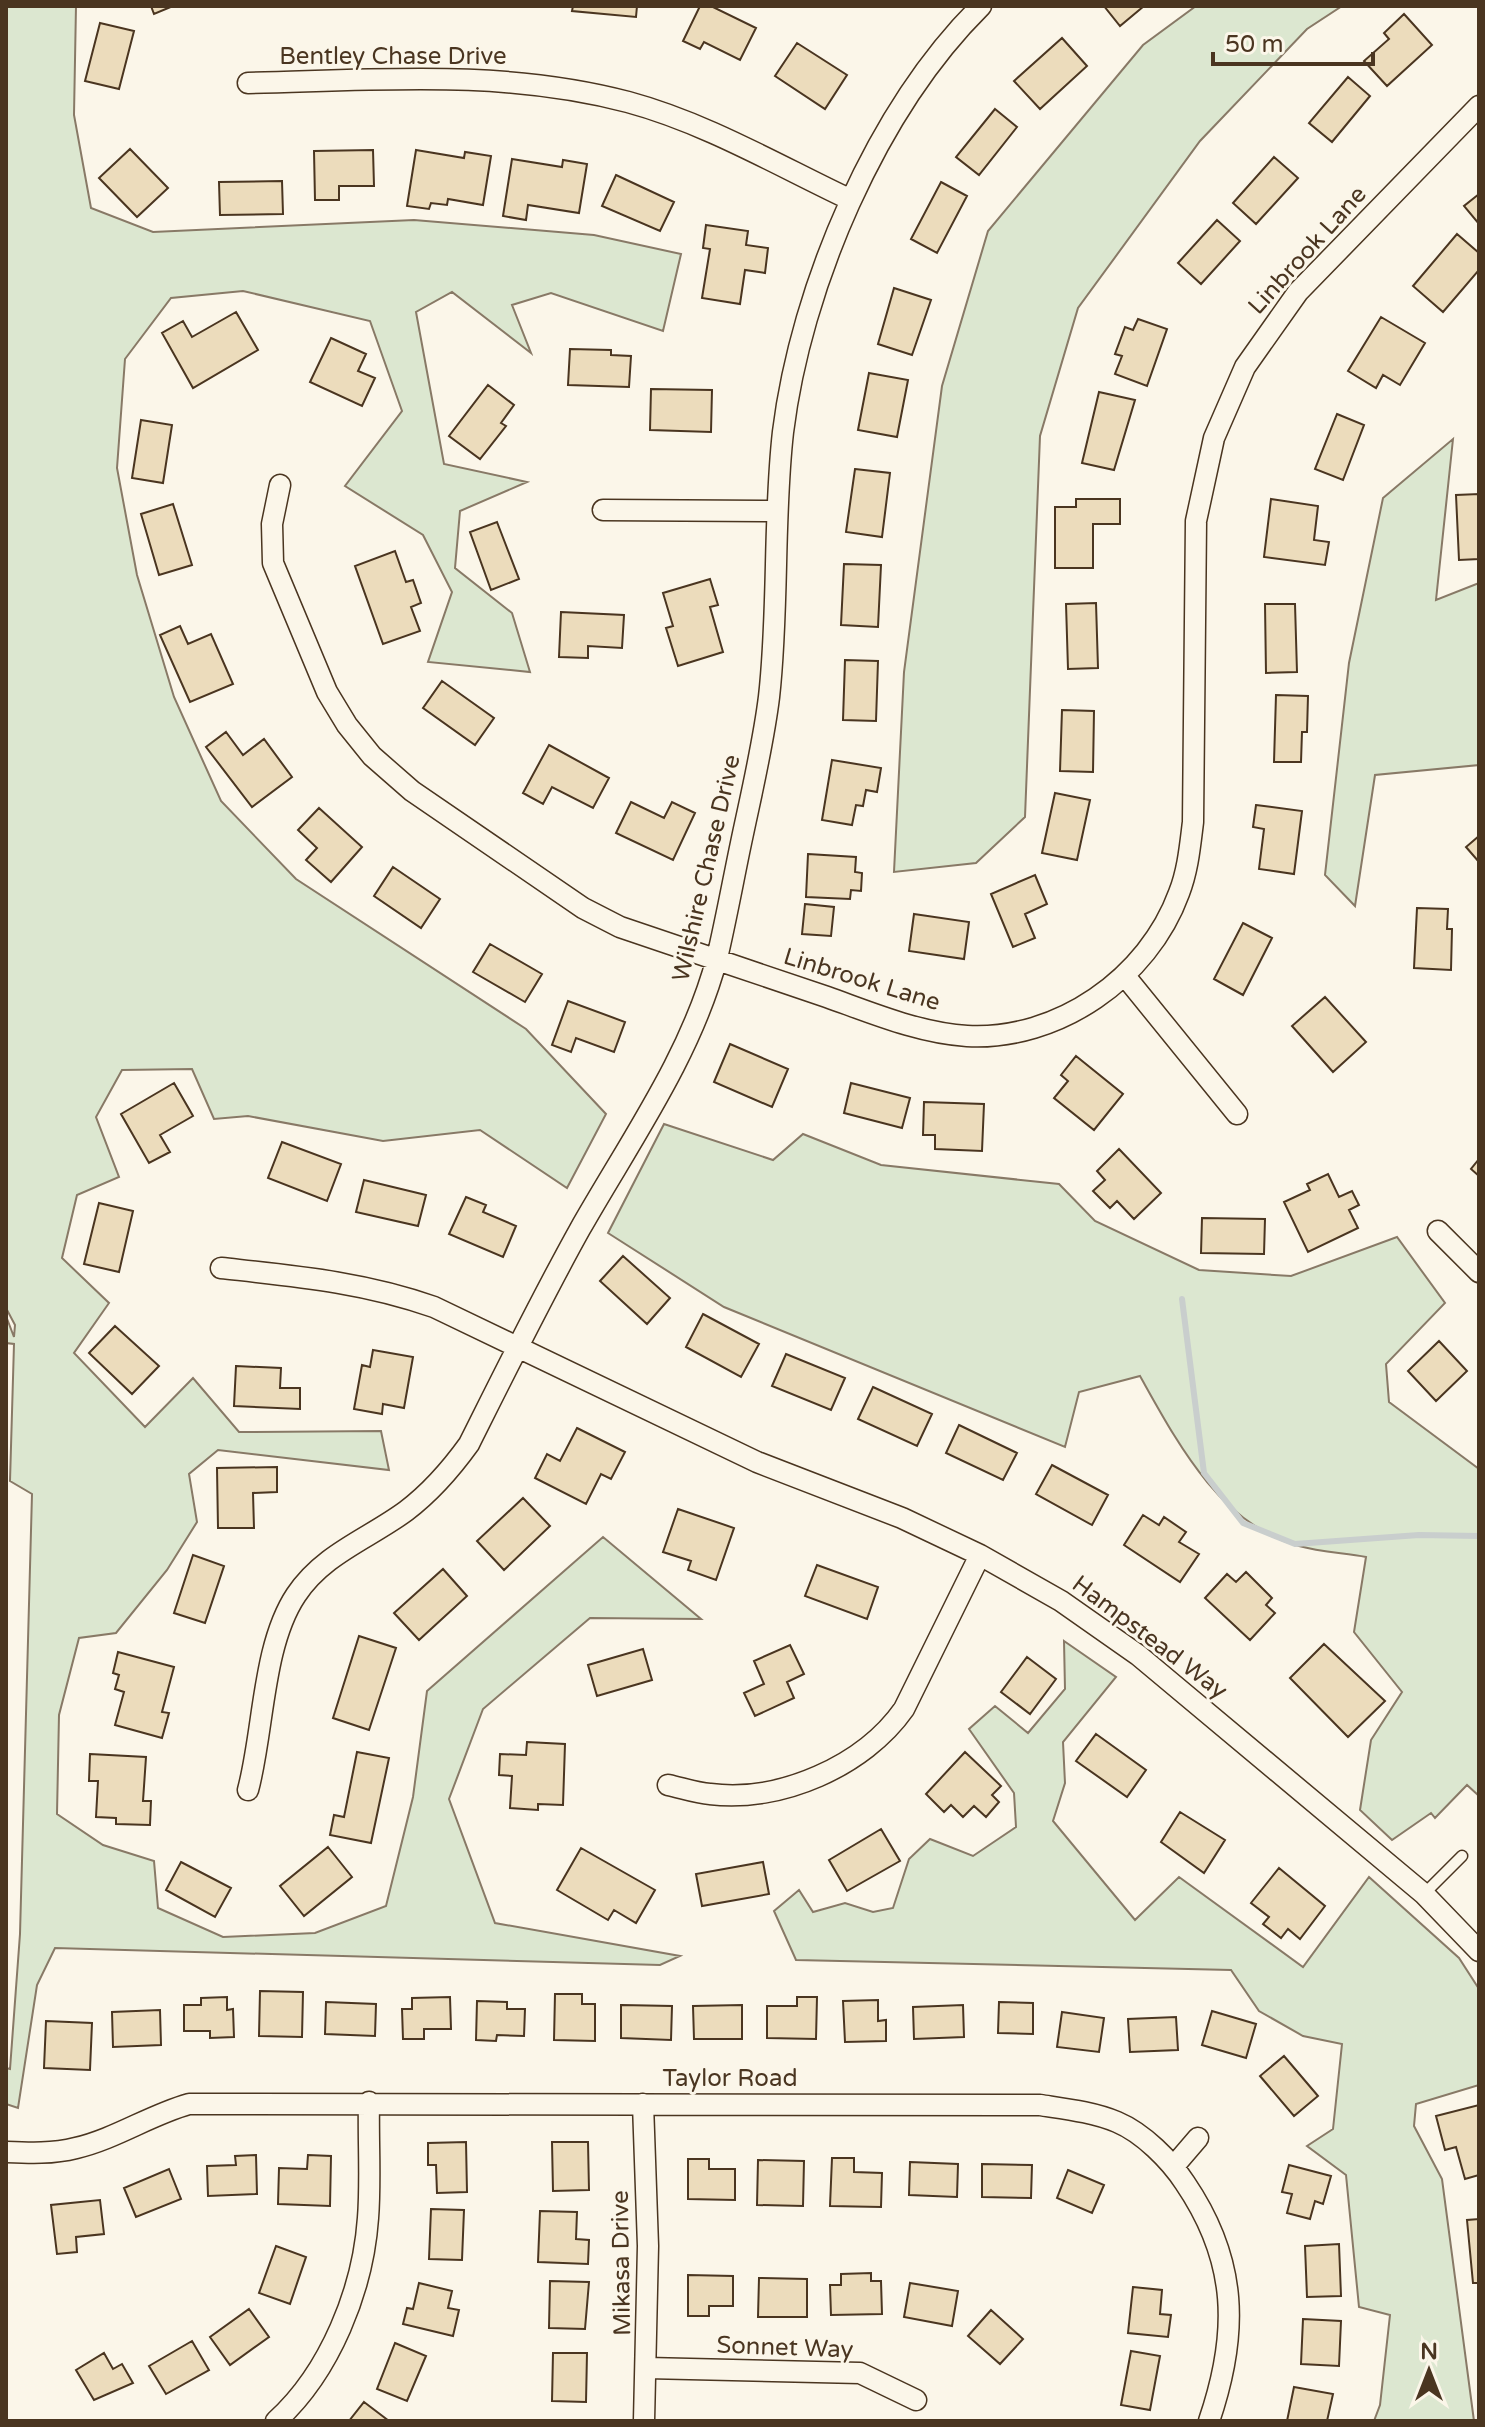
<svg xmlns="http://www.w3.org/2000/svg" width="1485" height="2427" viewBox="0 0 1485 2427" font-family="'Varela Round',sans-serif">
  <rect width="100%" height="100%" fill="#fbf6e9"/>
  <path fill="#dce7d0" stroke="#887966" stroke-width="2" d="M6 6H76L74 115 91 208 153 232 414 220 594 235 681 254 663 331 551 293 512 305 531 353 452 292 416 312 444 464 527 482 460 511 455 568 512 613 530 672 428 662 452 592 423 535 345 486 402 411 370 321 243 291 171 298 125 359 117 468 137 575 174 697 221 801 296 879 526 1029 606 1114 567 1188 480 1130 383 1141 248 1116 214 1119 192 1069 122 1070 96 1117 119 1177 77 1195 62 1258 109 1303 74 1353 145 1427 193 1378 239 1432 381 1431 389 1470 218 1450 189 1474 197 1522 167 1570 116 1633 79 1638 59 1715 57 1814 103 1845 154 1861 158 1908 223 1937 315 1933 386 1906 413 1797 427 1691 603 1537 701 1619 590 1618 483 1709 449 1799 495 1923 680 1956 660 1965 55 1948 37 1985 18 2108 6 2104V2068L10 2069 20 1934 32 1494 10 1481 14 1344 6 1343V1316L14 1337 15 1325 6 1308Z
    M1196 6H1342L1307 29 1200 141 1078 308 1040 436 1025 817 976 863 894 872 904 672 942 386 988 231 1143 45Z
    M1453 439 1436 600 1479 583V765L1375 775 1355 906 1325 875 1349 663 1383 498Z
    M664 1124 773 1160 803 1134 881 1165 1059 1184 1095 1221 1199 1270 1291 1276 1397 1237 1445 1303 1386 1364 1389 1402 1479 1469V1796L1467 1785 1435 1818 1431 1813 1392 1840 1360 1810 1371 1740 1402 1692 1354 1632 1366 1557C1344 1553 1320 1552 1299 1546 1220 1525 1177 1442 1140 1376L1079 1392 1065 1447 724 1307 608 1233Z
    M1064 1641 1116 1677 1063 1742 1065 1783 1053 1821 1135 1920 1179 1877 1303 1967 1369 1877 1459 1958 1479 1989V2085L1416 2104 1414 2126 1442 2179 1474 2421H1374L1380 2405 1390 2315 1359 2307 1346 2175 1307 2146 1333 2129 1342 2044 1303 2036 1259 2011 1231 1970 796 1960 774 1911 799 1890 813 1912 845 1903 873 1912 893 1908 909 1859 930 1839 973 1856 1016 1827 1014 1793 969 1729 995 1706 1028 1733 1065 1689Z"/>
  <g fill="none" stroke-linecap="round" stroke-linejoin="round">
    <path stroke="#c9cecd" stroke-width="6" d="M1182 1299 1204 1473 1243 1523 1295 1544 1419 1535 1479 1536"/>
  </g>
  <path fill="#ecdcbc" stroke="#4a3520" stroke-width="2" d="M151 6H173L154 14Z
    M573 6H637L636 17 572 11Z
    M700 6H711L756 28 740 60 704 42 700 49 683 41Z
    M1104 6H1144L1120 26Z
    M1404 14 1432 45 1387 86 1364 61 1389 39 1384 33Z
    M100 23 134 31 119 89 85 81Z
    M1062 38 1087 66 1040 109 1014 81Z
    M797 43 847 75 825 109 775 76Z
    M1348 77 1370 96 1332 142 1309 123Z
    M995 109 1017 127 979 175 956 157Z
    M130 149 168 188 137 217 99 178Z
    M373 150 374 186H339V200H315L314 151Z
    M416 150 464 158 465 152 491 156 483 205 448 199 447 205 431 203 429 209 407 206Z
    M1274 157 1298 178 1256 224 1233 203Z
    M512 159 562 167 563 160 587 164 579 213 528 205 526 220 503 216Z
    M616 175 674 202 660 231 602 206Z
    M282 181 283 214 220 215 219 182Z
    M941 182 967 196 937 253 911 239Z
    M1479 194V224L1464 206Z
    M1217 220 1240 241 1201 284 1178 263Z
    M706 225 748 231 746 245 768 248 765 273 745 270 740 304 702 298 710 249 703 248Z
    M1457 234 1479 253V270L1443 312 1413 286Z
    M894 288 931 300 912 355 878 344Z
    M236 312 258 350 193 388 162 333 183 321 192 337Z
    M1381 317 1425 343 1400 385 1383 375 1376 388 1348 371Z
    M1138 319 1167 329 1147 386 1115 374 1122 356 1115 354 1125 327 1133 330Z
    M331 338 366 354 358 371 375 378 362 406 310 382Z
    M570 349 611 350V355L631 356 629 387 568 385Z
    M869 373 908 380 897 437 858 430Z
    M488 385 514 405 501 423 506 426 480 459 449 436Z
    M651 389 712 390 711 432 650 430Z
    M1099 392 1135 400 1114 470 1082 463Z
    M1337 414 1364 425 1343 480 1315 469Z
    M141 420 172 425 163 483 132 478Z
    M855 469 890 473 882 537 846 532Z
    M1479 494V559L1459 560 1456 495Z
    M1076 499H1120V524H1093V568H1055V507H1076Z
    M1271 499 1318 506 1314 540 1329 542 1325 565 1264 557Z
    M173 504 192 565 159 575 141 514Z
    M497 522 519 579 491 590 470 532Z
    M395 551 406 582 413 580 421 603 411 607 420 631 383 644 355 566Z
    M844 564 881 565 878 627 841 625Z
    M710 579 718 605 710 607 723 652 678 666 666 628 673 626 663 593Z
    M1096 603 1098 668 1068 669 1066 604Z
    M1265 604H1295L1297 672 1266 673Z
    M561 612 624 615 622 648 588 646V658L559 657Z
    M180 626 188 644 211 634 233 684 190 702 160 635Z
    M845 660 878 661 876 721 843 720Z
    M442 681 494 718 475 745 423 708Z
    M1276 695 1308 696 1307 732H1302L1301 762H1274Z
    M1062 710 1094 711 1093 772 1060 771Z
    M226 732 243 755 264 739 292 777 252 807 206 747Z
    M549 745 609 778 593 808 552 787 543 804 523 793Z
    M832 760 881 768 877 792 866 790 863 806 856 805 852 825 822 820Z
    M1055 793 1090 800 1077 860 1042 853Z
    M631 802 664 818 672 802 695 813 673 860 616 833Z
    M1256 805 1302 811 1294 874 1259 869 1264 829 1253 827Z
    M319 808 362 847 331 882 306 860 317 848 298 830Z
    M1479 836V862L1466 847Z
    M808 854 856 857 855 872 862 873 861 891 851 890 850 899 806 897Z
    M393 867 440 899 421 928 374 896Z
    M1035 875 1047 904 1025 914 1035 938 1013 947 991 894Z
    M805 904 834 907 831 936 802 934Z
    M1417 908 1448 909 1447 929H1452L1451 970 1414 968Z
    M914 914 969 922 964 959 909 951Z
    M1243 923 1272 938 1243 995 1214 979Z
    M490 944 542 974 525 1002 473 972Z
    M1325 997 1366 1042 1333 1072 1292 1026Z
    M568 1001 625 1022 614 1052 576 1038 571 1052 552 1045Z
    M730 1044 788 1069 772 1107 714 1082Z
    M1076 1056 1123 1094 1094 1130 1054 1098 1068 1081 1061 1075Z
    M174 1083 193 1116 160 1135 170 1152 149 1163 121 1114Z
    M851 1083 910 1098 902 1128 844 1113Z
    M924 1102 984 1104 982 1151 935 1149V1135H923Z
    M282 1142 341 1164 327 1201 268 1178Z
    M1119 1149 1161 1193 1134 1219 1117 1201 1110 1208 1093 1191 1105 1180 1097 1171Z
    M1479 1159V1176L1471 1169Z
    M1328 1174 1339 1197 1352 1191 1359 1205 1349 1210 1358 1228 1308 1252 1284 1202 1310 1190 1307 1184Z
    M364 1180 426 1195 418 1226 356 1212Z
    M466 1197 486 1205 483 1212 516 1226 503 1257 449 1234Z
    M99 1203 133 1211 119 1272 84 1264Z
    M1202 1218 1265 1219 1264 1254 1201 1253Z
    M623 1256 670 1298 647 1324 600 1281Z
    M703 1314 759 1344 741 1377 686 1347Z
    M115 1326 159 1366 132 1394 89 1353Z
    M1439 1341 1467 1371 1436 1401 1408 1371Z
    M373 1350 413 1357 404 1408 383 1404 382 1414 354 1409 362 1365 370 1367Z
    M786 1354 845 1378 831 1410 772 1386Z
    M236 1366 281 1368 280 1388H300V1409L234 1406Z
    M873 1387 932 1414 917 1446 858 1419Z
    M959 1425 1017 1453 1003 1480 946 1453Z
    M577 1428 625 1452 611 1479 601 1474 586 1504 535 1478 547 1454 560 1461Z
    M1052 1465 1108 1495 1092 1525 1036 1494Z
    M277 1467V1492L253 1493 254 1528H218L217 1468Z
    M523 1498 550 1526 504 1570 477 1541Z
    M678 1509 734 1528 716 1580 688 1570 691 1561 663 1552Z
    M1143 1515 1159 1525 1164 1517 1186 1532 1179 1542 1199 1554 1180 1582 1124 1545Z
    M193 1555 224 1566 205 1623 174 1613Z
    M817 1565 878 1587 867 1619 805 1596Z
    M443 1569 467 1596 419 1640 394 1613Z
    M1246 1572 1272 1598 1266 1605 1275 1613 1250 1640 1205 1598 1227 1574 1236 1582Z
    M359 1636 396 1648 369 1730 333 1718Z
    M1324 1644 1385 1701 1348 1737 1290 1678Z
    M790 1645 804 1674 787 1682 794 1698 755 1716 744 1693 764 1684 754 1661Z
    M643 1649 652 1680 597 1696 588 1665Z
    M118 1652 174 1667 162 1712 169 1713 162 1738 115 1725 124 1692 115 1689 119 1675 113 1673Z
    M1027 1657 1056 1679 1030 1714 1001 1692Z
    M1096 1734 1146 1770 1127 1797 1076 1761Z
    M527 1742 565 1744 563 1805 538 1804V1810L510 1808 512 1776 499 1775 500 1754 526 1755Z
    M357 1752 389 1758 371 1843 330 1835 334 1815 344 1817Z
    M965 1752 1001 1786 992 1795 999 1802 986 1817 974 1806 963 1817 951 1805 944 1812 926 1794Z
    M90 1754 146 1757 143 1801H151L150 1825 116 1824V1818L96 1817 98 1781H89Z
    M1180 1812 1225 1840 1204 1873 1161 1842Z
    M881 1829 900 1861 847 1891 829 1860Z
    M328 1847 352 1877 304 1916 280 1886Z
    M581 1848 655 1890 636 1923 614 1910 608 1920 557 1890Z
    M181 1862 231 1888 215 1917 166 1890Z
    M763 1862 769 1894 702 1906 696 1874Z
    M1279 1868 1325 1906 1300 1939 1288 1929 1281 1938 1263 1924 1269 1917 1251 1903Z
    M260 1991 303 1992 302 2037 259 2036Z
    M555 1994H582V2004H595V2041L554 2040Z
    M227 1997V2010L233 2009 234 2037 210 2038V2031H184V2005H201V1998Z
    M450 1997 451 2029H424V2039H403L402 2009H412V1998Z
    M797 1997H817L816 2039 767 2038V2006H797Z
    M878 2000V2021L886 2020V2041L845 2042 843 2001Z
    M477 2001 507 2002V2009H525L524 2036 497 2035 496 2041 476 2040Z
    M326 2002 376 2004 375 2036 325 2034Z
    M999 2002 1033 2003V2034L998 2033Z
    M621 2005 672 2006 671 2040 621 2038Z
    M742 2005V2039H694L693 2006Z
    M963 2005 964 2037 914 2039 913 2007Z
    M160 2010 161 2045 113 2047 112 2012Z
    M1212 2011 1256 2024 1246 2058 1202 2045Z
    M1062 2012 1104 2018 1099 2052 1057 2047Z
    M1176 2017 1178 2050 1130 2052 1128 2019Z
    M46 2021 92 2023 90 2070 44 2068Z
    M1284 2056 1318 2096 1294 2116 1260 2076Z
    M1479 2105V2175L1465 2179 1456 2147 1445 2150 1436 2116Z
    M466 2142 467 2192 437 2193 436 2165H428V2143Z
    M552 2142H588L589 2190 553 2191Z
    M256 2155 257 2194 208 2196 207 2166 236 2165 235 2156Z
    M308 2155 331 2156 330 2206 278 2204 279 2168 307 2169Z
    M832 2158H854V2172L882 2173 881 2207 830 2206Z
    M688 2159H709V2169H735V2200L688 2199Z
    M758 2160 804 2161 803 2206 757 2205Z
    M910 2162 958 2164 957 2197 909 2195Z
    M982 2164 1032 2165 1031 2198 982 2197Z
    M1289 2165 1331 2176 1323 2204 1315 2201 1310 2219 1287 2213 1292 2194 1282 2192Z
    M169 2169 181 2199 136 2217 124 2188Z
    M1068 2170 1104 2185 1092 2213 1057 2198Z
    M100 2200 104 2234 76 2237 77 2252 57 2254 51 2205Z
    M431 2209 464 2210 462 2260 429 2259Z
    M540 2211 577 2212 576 2239 589 2240 588 2264 538 2262Z
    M1479 2219V2283H1473L1467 2220Z
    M1339 2244 1341 2296 1307 2297 1305 2246Z
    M276 2246 306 2257 290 2304 259 2293Z
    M871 2273V2281H881L882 2314 831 2315 830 2285H841V2274Z
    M688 2275 733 2276V2306H709V2316H688Z
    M759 2278 807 2279V2317H758Z
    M550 2281 589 2282 585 2329 549 2328Z
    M419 2283 452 2291 448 2308 459 2310 453 2336 403 2324 407 2308 413 2309Z
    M910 2283 958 2291 952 2326 904 2317Z
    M1133 2287 1162 2290 1160 2314 1171 2315 1168 2337 1128 2333Z
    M249 2309 269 2337 230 2365 210 2337Z
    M991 2310 1023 2339 1000 2364 968 2336Z
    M1303 2319 1341 2321 1339 2366 1301 2364Z
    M192 2341 209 2370 166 2394 149 2366Z
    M395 2343 426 2356 407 2401 377 2389Z
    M1131 2351 1160 2356 1150 2410 1121 2405Z
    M104 2353 113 2369 122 2364 133 2383 94 2400 76 2370Z
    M553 2353H587L586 2402 552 2401Z
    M1294 2387 1333 2394 1327 2421H1287Z
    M364 2402 389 2421H349Z"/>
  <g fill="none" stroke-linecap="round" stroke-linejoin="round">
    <defs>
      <path id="lane" d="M1424 1894 1462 1856"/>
      <path id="street" d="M248 83C376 80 503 69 628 102 706 123 779 166 851 200
        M280 485 272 524 273 563 327 692 347 725 372 756 412 791 583 908 620 927C689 950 758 974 827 997 872 1013 919 1033 967 1036 1058 1041 1148 978 1179 893 1188 870 1190 846 1193 822L1196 521 1214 438 1245 367 1298 292 1479 106
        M603 510 776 511
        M1125 976 1237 1114
        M1438 1231 1479 1272
        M221 1268C294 1276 364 1282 434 1307L757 1462 902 1518 980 1555 1061 1601 1138 1655 1424 1894 1479 1951
        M668 1785C682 1788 696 1793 710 1794 780 1803 864 1766 904 1709L980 1555
        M248 1790C264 1731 262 1646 296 1595 323 1554 368 1539 406 1511 431 1492 451 1469 469 1444 505 1372 541 1299 580 1229 630 1141 691 1056 717 958 726 920 733 881 741 843 751 795 763 746 769 697 779 609 773 520 783 432 801 287 876 110 981 6
        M643 2104 648 2246 644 2421
        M6 2152C30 2153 52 2154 76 2148 115 2139 150 2115 189 2104L1040 2105C1066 2109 1093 2112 1117 2122 1143 2133 1170 2160 1185 2183 1238 2261 1239 2333 1209 2421
        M1174 2166 1198 2138
        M647 2368 860 2373 916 2400
        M276 2421C330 2372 363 2290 368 2218 371 2180 368 2140 369 2102"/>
    </defs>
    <use href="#lane" stroke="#4a3520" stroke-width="13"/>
    <use href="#street" stroke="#4a3520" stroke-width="23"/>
    <use href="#lane" stroke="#fbf6e9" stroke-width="10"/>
    <use href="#street" stroke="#fbf6e9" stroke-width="20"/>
  </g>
  <g text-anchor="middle" stroke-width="6" stroke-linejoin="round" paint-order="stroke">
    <g font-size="24" fill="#4a3520" stroke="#fbf6e9">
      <text x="393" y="64">Bentley Chase Drive</text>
      <text transform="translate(1307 250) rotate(-48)" y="8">Linbrook Lane</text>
      <text transform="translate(706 868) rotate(-77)" y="8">Wilshire Chase Drive</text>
      <text transform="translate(862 979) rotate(17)" y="8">Linbrook Lane</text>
      <text transform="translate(1150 1637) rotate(37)" y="8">Hampstead Way</text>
      <text x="730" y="2086">Taylor Road</text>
      <text transform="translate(621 2263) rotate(-91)" y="8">Mikasa Drive</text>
      <text transform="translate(785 2347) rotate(2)" y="8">Sonnet Way</text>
    </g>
  </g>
  <rect width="1485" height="2427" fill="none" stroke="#4a3520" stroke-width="16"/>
  <g transform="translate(1429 2371)" stroke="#fbf6e9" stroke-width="6" paint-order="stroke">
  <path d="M0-6L14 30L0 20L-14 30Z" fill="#4a3520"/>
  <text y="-12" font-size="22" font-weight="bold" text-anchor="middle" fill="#4a3520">N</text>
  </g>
  <path d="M1213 52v12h160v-12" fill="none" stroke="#4a3520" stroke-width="4"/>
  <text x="1225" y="52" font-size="24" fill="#4a3520" stroke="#fbf6e9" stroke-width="6" paint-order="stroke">50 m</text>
</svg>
